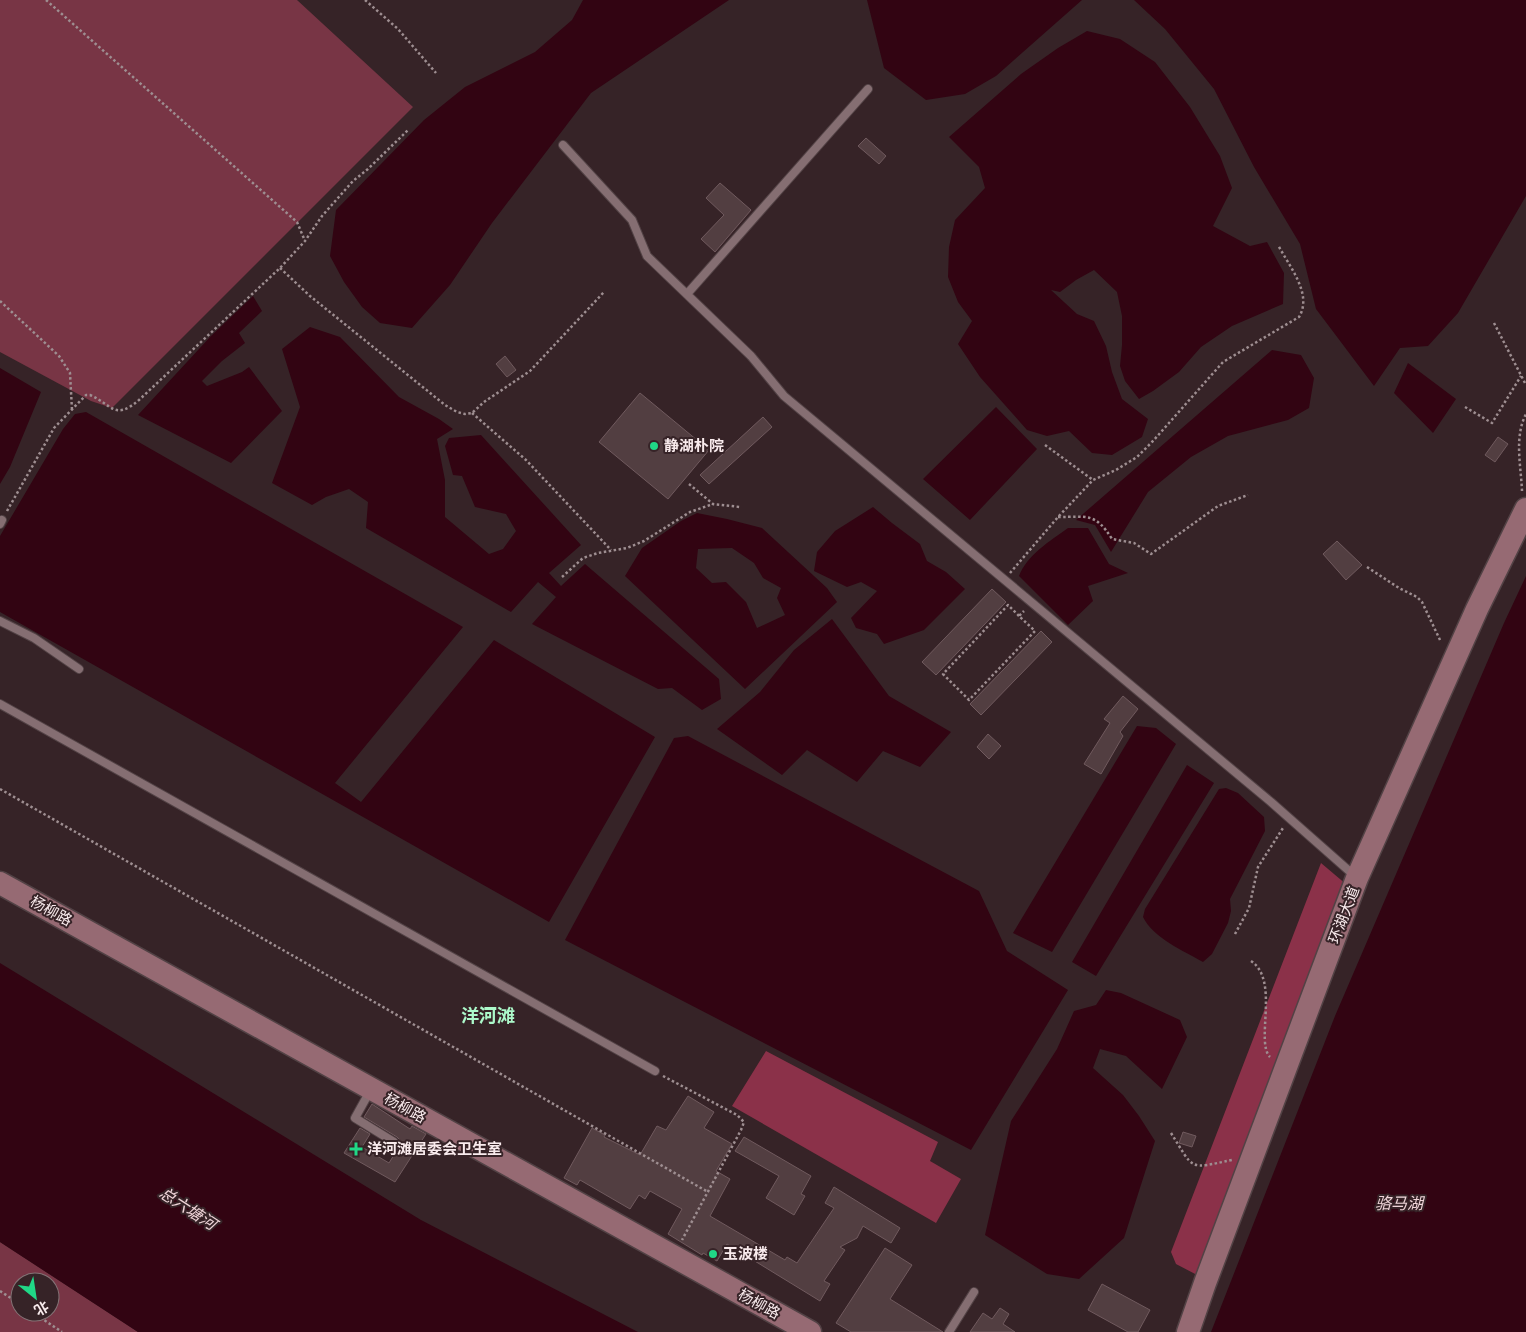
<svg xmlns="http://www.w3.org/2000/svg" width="1526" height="1332" viewBox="0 0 1526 1332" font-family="'Public Sans','Noto Sans SC',sans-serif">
  <rect width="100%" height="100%" fill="#362327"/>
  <path fill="#783545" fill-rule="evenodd" d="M0 0H297L413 107 112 408 91 401 0 352Z
    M0 1242 138 1332H0ZM20 1282H50V1312H20Z"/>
  <path fill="#8b3149" d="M1321 863 1347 885 1199 1276 1176 1264 1171 1252Z
    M766 1051 938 1142 930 1161 961 1179 936 1223 732 1106Z"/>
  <path fill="#320412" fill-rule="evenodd" d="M583 0H729L591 93 492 223 450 285 412 328 380 323 362 307 344 282 330 256 336 210 424 120 465 87 535 52 572 20Z
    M867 0H1082L996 76 965 94 926 100 884 68Z
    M1134 0H1526V196L1458 313 1428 346 1400 348 1374 386 1316 309 1300 244 1254 167 1214 89 1165 29Z
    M1087 31 1120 39 1155 62 1190 107 1220 156 1232 188 1213 226 1250 246 1267 242 1284 273 1283 304 1232 326 1201 347 1179 372 1153 391 1139 399 1125 381 1120 366 1122 345V316L1117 292 1094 270 1076 280 1060 292 1051 290 1077 314 1094 321 1106 346 1112 372 1122 399 1148 419 1142 437 1112 455 1092 453 1069 431 1047 436 1027 430 980 377 958 344 972 321 958 302 948 277 949 247 955 220 985 188 979 167 949 137 1021 74 1058 48Z
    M253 296 262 311 239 333 245 343 222 361 202 381 207 386 242 372 249 367 282 411 231 463 138 415 211 336Z
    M310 327 340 337 399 397 439 419 453 429 437 439 445 480V517L489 554 503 549 516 531 506 514 475 507 462 476 453 475 445 446 449 438 481 435 581 545 549 573 561 586 585 564 719 679 721 699 702 710 672 688 658 689 532 624 556 597 538 582 511 612 366 528 368 502 349 489 326 497 312 505 272 483 300 407 282 349Z
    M1272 350 1301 355 1314 378 1309 408 1288 420 1228 436 1191 457 1148 492 1111 552 1095 525 1076 520Z
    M1408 363 1456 399 1433 433 1394 393Z
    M0 368 41 392 10 467 0 484Z
    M996 407 1037 449 970 520 923 479Z
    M86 412 463 627 335 783 361 802 494 640 655 737 549 922 0 612V536L63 429 75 414Z
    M873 507 892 523 920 544 927 561 946 572 965 589 924 630 884 644 877 634 856 628 851 618 877 591 861 582 847 587 814 571 817 552 835 531Z
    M697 513 727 519 762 528 827 588 837 602 745 689 625 576 642 548 681 521ZM732 548 754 563 763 578 781 588 777 598 785 615 757 628 746 602 726 582 712 583 696 568 698 549Z
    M1068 528H1088L1109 564 1128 573 1088 586 1093 601 1068 625 1019 576C1027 555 1050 541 1068 528Z
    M1526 576V1332H1211L1335 1016 1504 623Z
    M832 619 889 696 951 732 920 767 883 751 857 782 807 750 782 775 717 729 760 692 794 650Z
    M1137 726 1156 728 1176 744 1052 952 1013 933Z
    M688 736 979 891 1007 951 1068 990 971 1150 565 940 674 738Z
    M1187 765 1214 783 1096 976 1072 962Z
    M1226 788 1238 793 1264 817 1265 831 1230 899 1231 911 1228 923 1212 954 1203 962C1184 951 1153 938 1143 917L1145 909 1219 789Z
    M0 963 421 1220 638 1332H138L0 1242Z
    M1106 990 1121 993 1180 1020 1187 1037 1162 1089 1126 1056 1100 1049 1093 1068 1123 1095 1139 1116 1155 1141 1124 1238 1079 1279 1047 1274 985 1235 1011 1121 1057 1049 1074 1011 1096 1005Z"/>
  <path fill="#523e41" stroke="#705a5e" d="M866 138 886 156 879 164 858 146Z
    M720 183 751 210 715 252 701 239 724 215 706 198Z
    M505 356 516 370 507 377 496 364Z
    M640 393 709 450 668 499 599 442Z
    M763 417 772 427 709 484 700 475Z
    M1498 437 1508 444 1495 462 1485 455Z
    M1337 541 1362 565 1346 580 1323 554Z
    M992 589 1006 602 936 675 922 662Z
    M1041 631 1052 642 981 715 970 704Z
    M1123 696 1138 709 1120 732 1123 736 1101 774 1084 764 1110 723 1104 719Z
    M988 734 1001 746 989 759 977 747Z
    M688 1096 714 1112 704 1128 732 1144 716 1171 730 1179 710 1216 785 1260 787 1257 797 1263 834 1208 825 1203 834 1187 900 1228 891 1243 863 1226 857 1238 840 1247 845 1250 824 1281 830 1284 820 1301 727 1244 717 1261 703 1253 702 1255 668 1234 682 1209 650 1191 645 1199 639 1195 630 1209 580 1180 577 1185 564 1178 592 1128 605 1135 604 1137 640 1155 657 1126 666 1130Z
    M372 1104 410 1129 412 1126 426 1134 395 1182 344 1153 360 1128 370 1134 362 1147 389 1163 402 1142 397 1137 364 1117Z
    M1183 1132 1196 1136 1192 1147 1179 1143Z
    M744 1137 811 1176 801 1194 805 1196 794 1215 766 1198 779 1176 735 1151Z
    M885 1248 912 1265 890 1299 943 1332H851L836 1323Z
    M1102 1284 1150 1310 1138 1332H1128L1088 1310Z
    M1000 1308 1009 1314 1003 1324 1015 1332H970L983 1313 992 1319Z"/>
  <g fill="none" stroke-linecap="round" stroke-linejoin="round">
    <defs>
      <path id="lane" d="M563 145 632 220 647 256 751 356 784 396 1271 802 1356 877
        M687 294 868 89
        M0 524 2 520
        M0 621 34 638 79 669
        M0 704 655 1071
        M370 1091 355 1118 394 1142
        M949 1332 974 1292"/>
      <path id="secondary" d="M0 883 810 1332
        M1188 1332 1205 1283 1357 878 1477 609 1526 509"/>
    </defs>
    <use href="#lane" stroke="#524245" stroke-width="10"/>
    <use href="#secondary" stroke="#524245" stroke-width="25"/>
    <path stroke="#9e8e91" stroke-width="2.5" stroke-dasharray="2.5 2.5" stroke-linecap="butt" d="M46 0 297 222 305 241
      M365 0 398 29 436 73
      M280 268 310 296 445 405 457 412 465 414 472 413 484 402 530 371 604 292
      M0 301 59 356 70 373 72 410
      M1494 323 1526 385
      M1465 407 1492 423 1521 376
      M472 413 526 460 611 550
      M1045 445 1093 480
      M689 484 713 504 740 507
      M1522 491C1521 466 1514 437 1526 414
      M7 511 54 428 86 395H90C113 405 114 421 139 400L280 268 305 241 322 216 353 181 368 169 409 129
      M1058 517C1087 517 1095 512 1112 539L1134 543 1151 554 1218 506 1248 495
      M1367 567 1399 588 1417 597 1422 602 1441 642
      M1010 573 1058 517 1093 480 1116 470 1137 457 1153 441 1223 362 1299 317C1313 294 1289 266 1278 245
      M562 577 583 558 598 553 627 548 644 541 690 512 713 504
      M1019 616 1008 605 943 674 969 700 1035 631 1019 616 1024 611
      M0 789 708 1192
      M1235 934 1249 908 1258 867 1283 828
      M1251 961C1280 980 1255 1042 1270 1057
      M663 1076 737 1115 744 1122 741 1130 682 1240
      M1171 1133C1195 1171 1188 1169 1232 1160
      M0 1291 20 1304
      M32 1312 62 1332"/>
    <use href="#lane" stroke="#856e72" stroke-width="8"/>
    <use href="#secondary" stroke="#966a73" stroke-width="22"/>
  </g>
  <g fill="#20d887" stroke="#362327" stroke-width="2">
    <circle cx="654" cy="446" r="5"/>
    <path d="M353.5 1141.5h5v5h5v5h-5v5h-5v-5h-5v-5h5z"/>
    <circle cx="713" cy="1254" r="5"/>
  </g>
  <g text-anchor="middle" stroke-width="4" stroke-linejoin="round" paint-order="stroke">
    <g font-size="15" font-weight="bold" fill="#f9ebed" stroke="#362327" text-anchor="start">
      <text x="664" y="451">静湖朴院</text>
      <text x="367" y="1154">洋河滩居委会卫生室</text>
      <text x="723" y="1259">玉波楼</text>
    </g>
    <g font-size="15" fill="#f9ebed" stroke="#362327">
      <text transform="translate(51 911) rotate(29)" y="5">杨柳路</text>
      <text transform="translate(1344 915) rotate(-69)" y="5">环湖大道</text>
      <text transform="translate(405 1108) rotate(29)" y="5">杨柳路</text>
      <text transform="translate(759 1304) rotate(29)" y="5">杨柳路</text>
    </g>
    <g font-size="16" font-style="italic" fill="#efd4d8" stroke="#362327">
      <text x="1399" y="1209">骆马湖</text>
      <text transform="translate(188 1208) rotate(33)" y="6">总六塘河</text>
    </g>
    <g font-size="18" font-weight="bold" fill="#acf9ca" stroke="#362327">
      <text x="488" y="1022">洋河滩</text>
    </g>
  </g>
  <g transform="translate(35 1297) rotate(150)"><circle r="24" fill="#362327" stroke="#847376"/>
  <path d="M0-4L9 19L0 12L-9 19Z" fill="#20d887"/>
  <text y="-8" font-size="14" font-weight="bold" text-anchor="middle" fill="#f9ebed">北</text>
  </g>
</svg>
